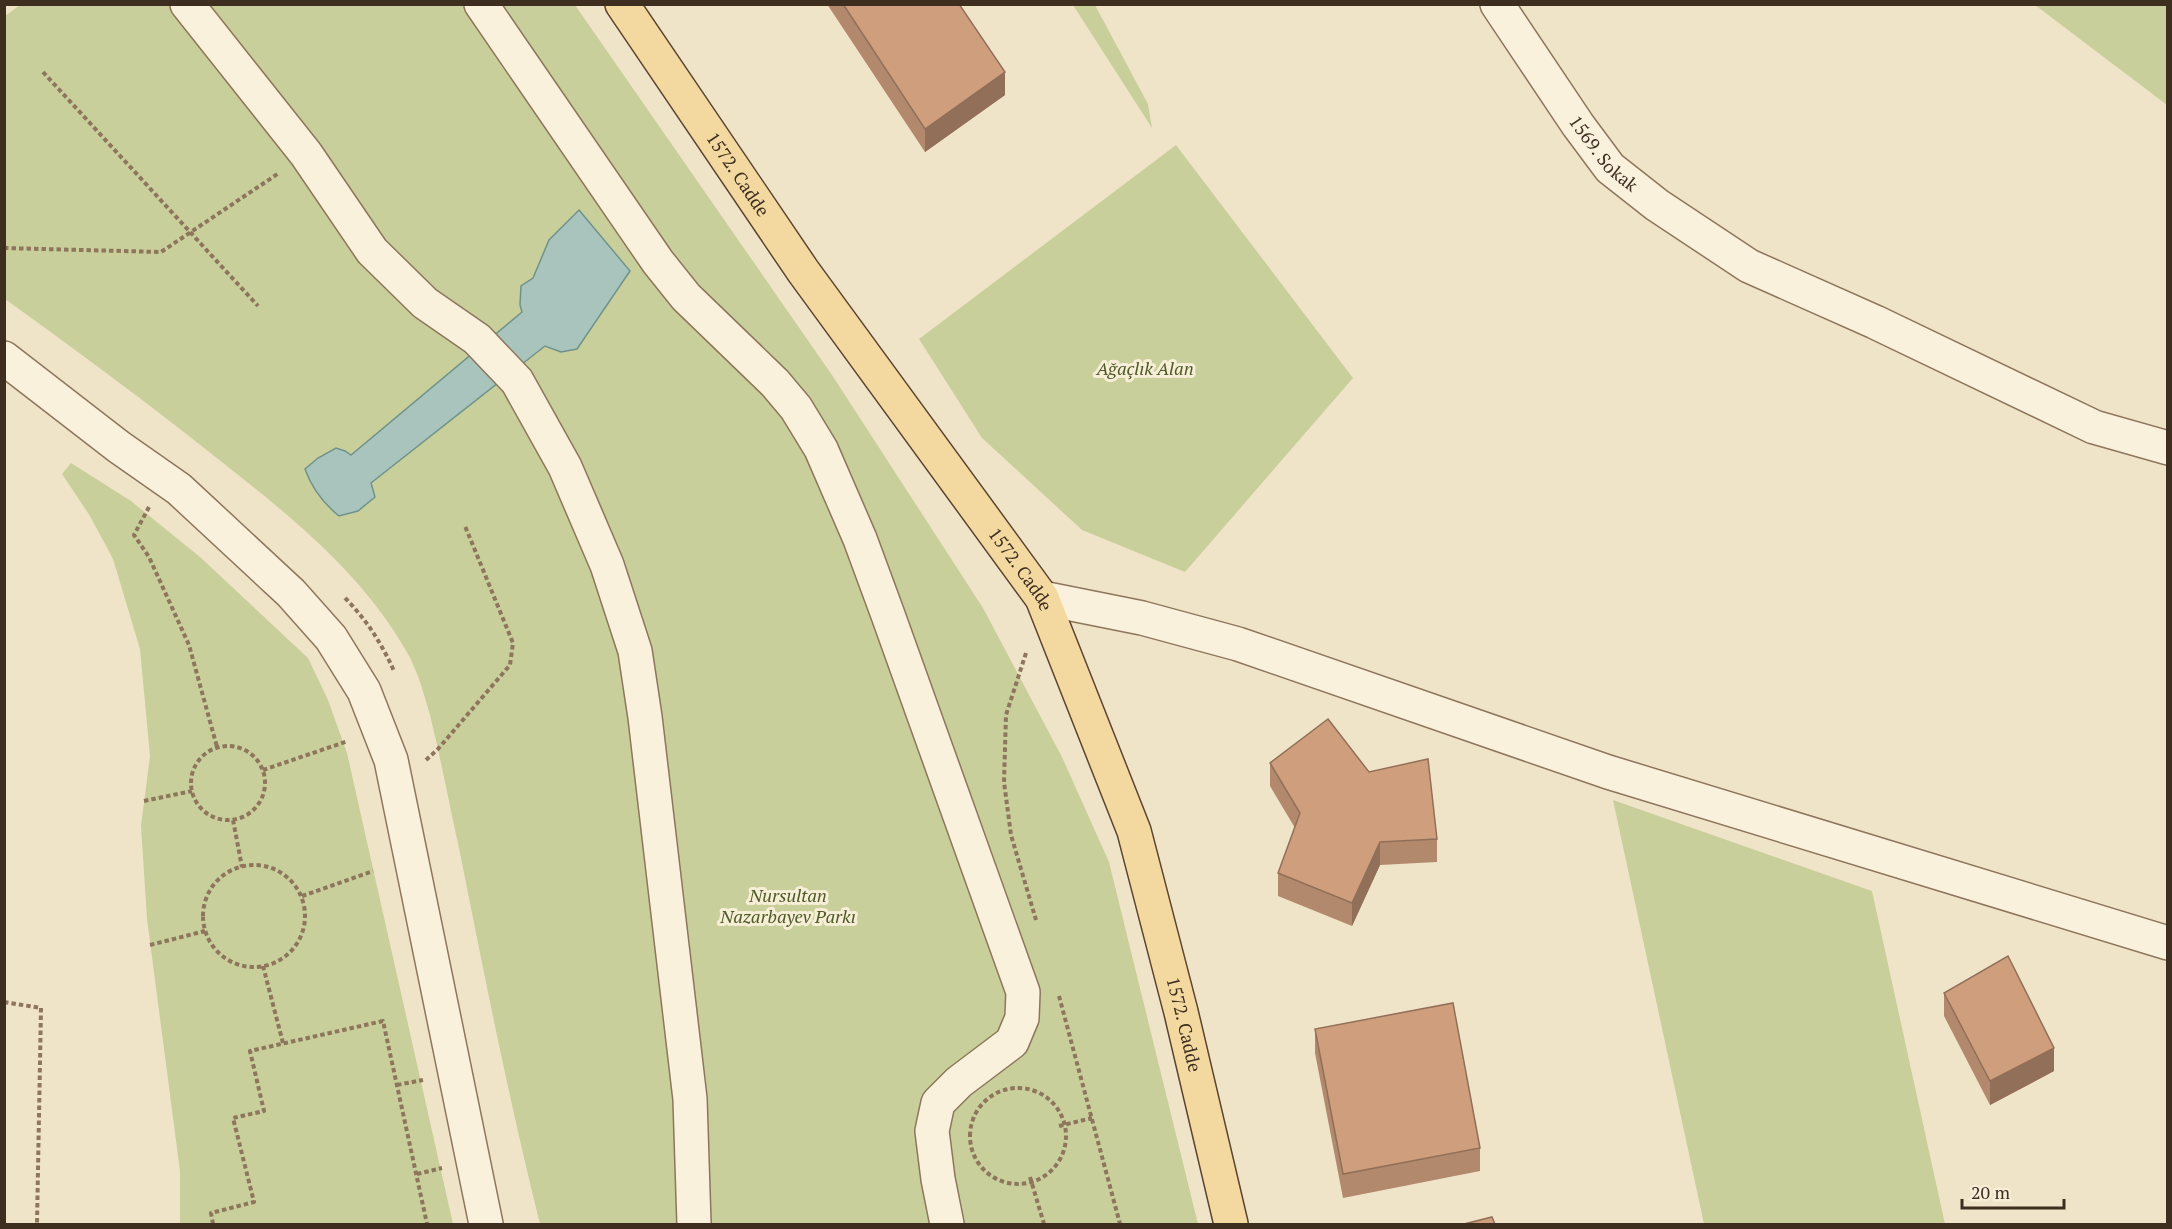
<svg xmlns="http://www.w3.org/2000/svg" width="2172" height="1229" viewBox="0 0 2172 1229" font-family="'PT Serif',serif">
  <rect width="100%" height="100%" fill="#f0e4c8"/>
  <path fill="#c9cf9b" d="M20 5H575L832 375 983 608 1062 757 1109 862 1198 1224H540C509 1100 484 974 459 848 449 804 441 759 430 715 424 695 419 675 409 656 365 575 289 515 218 459 148 403 77 351 5 299V16Z
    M1073 5H1095L1148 104 1152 128Z
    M2035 5H2167V105Z
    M1176 145 1353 378 1185 572 1082 530 982 438 919 339Z
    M71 463 131 501 200 557 308 658 328 700 347 753 453 1224H180V1171L147 919 141 826 150 756 140 649 113 559 90 516 62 474Z
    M1613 800 1872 891 1945 1224H1704Z"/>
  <path fill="#a9c4bc" stroke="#6f938a" stroke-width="1.5" d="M579 210 630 271 577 349 561 352 545 346 371 483 375 497 358 511 339 516C323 503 312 489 305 469L318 458 336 448 345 451 351 455 522 312 520 305 521 286 533 278 549 240Z"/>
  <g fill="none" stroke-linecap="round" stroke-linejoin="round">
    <defs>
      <g id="minor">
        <path d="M187 4 306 154 372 251 425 303 477 339 517 381 565 467 607 565 635 651 645 717 690 1099 694 1224"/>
        <path d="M481 4 658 262 686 297 775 383 796 408 821 449 860 539 888 615 1023 992 1022 1018 1012 1042 959 1082 938 1103 932 1131 938 1179 947 1224"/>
        <path id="s1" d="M1497 4 1578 125 1610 168 1657 205 1749 266 1875 322 2094 427 2168 448"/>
        <path d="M4 358 119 447 179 489 291 593 331 638 364 691 391 760 486 1224"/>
        <path d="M1042 598 1142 618 1238 644 1608 772 2168 943"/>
      </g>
      <g id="major">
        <path id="s2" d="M622 4 803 271 1042 598 1134 831 1181 1012 1231 1224"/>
      </g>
    </defs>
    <use href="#minor" stroke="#8d765c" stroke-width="36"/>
    <use href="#major" stroke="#5b4430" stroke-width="36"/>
    <path stroke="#8d765c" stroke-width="4" stroke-dasharray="4.5 3" stroke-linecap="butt" d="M43 72 258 306
      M4 248 161 252 279 173
      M149 507 134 535 149 557 189 645 217 747
      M345 598C366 619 382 644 394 671
      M1026 653 1006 715 1004 782 1011 835 1036 920
      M191 783a37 37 0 1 1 74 0a37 37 0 1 1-74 0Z
      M426 760 438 749 510 665 513 643 465 526
      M263 770 348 741
      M144 801 192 791
      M233 820 242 867
      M203 916a51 51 0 1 1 102 0a51 51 0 1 1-102 0Z
      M302 896 373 871
      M150 945 205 931
      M263 966 283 1043
      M1059 996 1120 1224
      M4 1002 41 1008 37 1224
      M397 1085 423 1080
      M970 1136a48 48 0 1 1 96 0a48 48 0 1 1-96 0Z
      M1059 1126 1092 1118
      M417 1174 442 1168
      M1030 1177 1044 1224
      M213 1224 211 1213 254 1202 233 1118 264 1111 250 1051 383 1021 427 1224"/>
    <use href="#minor" stroke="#faf1dc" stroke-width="33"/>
    <use href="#major" stroke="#f3d9a0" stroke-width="33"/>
  </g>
  <path fill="#b2896c" d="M827 4H959L1005 95 925 152Z
    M1270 763 1369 772 1437 839V862L1380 865 1352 926 1278 896V873L1295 828 1270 786Z
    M1944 993 2054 1071 1990 1105 1944 1016Z
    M1315 1029 1480 1148V1171L1343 1198 1315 1053Z"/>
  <path fill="#916f58" d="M1005 72V95L925 152V129Z
    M1380 842V865L1352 926V903Z
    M2054 1048V1071L1990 1105V1081Z"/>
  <path fill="#cf9f7d" stroke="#916f58" stroke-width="1.5" d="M843 4H959L1005 72 925 129Z
    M1328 719 1369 772 1428 759 1437 839 1380 842 1352 903 1278 873 1300 813 1270 763Z
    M2008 956 2054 1048 1990 1081 1944 993Z
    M1453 1003 1480 1148 1343 1174 1315 1029Z
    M1492 1217 1495 1224H1464Z"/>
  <g text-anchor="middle" stroke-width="6" stroke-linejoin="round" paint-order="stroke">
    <g font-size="18" fill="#3d2e20" stroke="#f7eed8">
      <text dy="6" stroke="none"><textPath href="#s1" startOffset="184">1569. Sokak</textPath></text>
      <text dy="6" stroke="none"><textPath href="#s2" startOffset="206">1572. Cadde</textPath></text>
      <text dy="6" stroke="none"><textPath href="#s2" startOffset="692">1572. Cadde</textPath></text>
      <text dy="6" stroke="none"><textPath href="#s2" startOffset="1178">1572. Cadde</textPath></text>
    </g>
    <g font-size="18" font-style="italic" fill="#4d5a26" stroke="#f7eed8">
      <text x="1145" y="375">Ağaçlık Alan</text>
      <text x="788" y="902">Nursultan<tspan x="788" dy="21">Nazarbayev Parkı</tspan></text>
    </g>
  </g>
  <rect width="2172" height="1229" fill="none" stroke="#3d2e20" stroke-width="12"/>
  <path d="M1962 1199v9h102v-9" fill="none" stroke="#3d2e20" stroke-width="3"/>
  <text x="1971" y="1199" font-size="18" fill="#3d2e20" stroke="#f7eed8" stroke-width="4.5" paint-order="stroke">20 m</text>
</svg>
